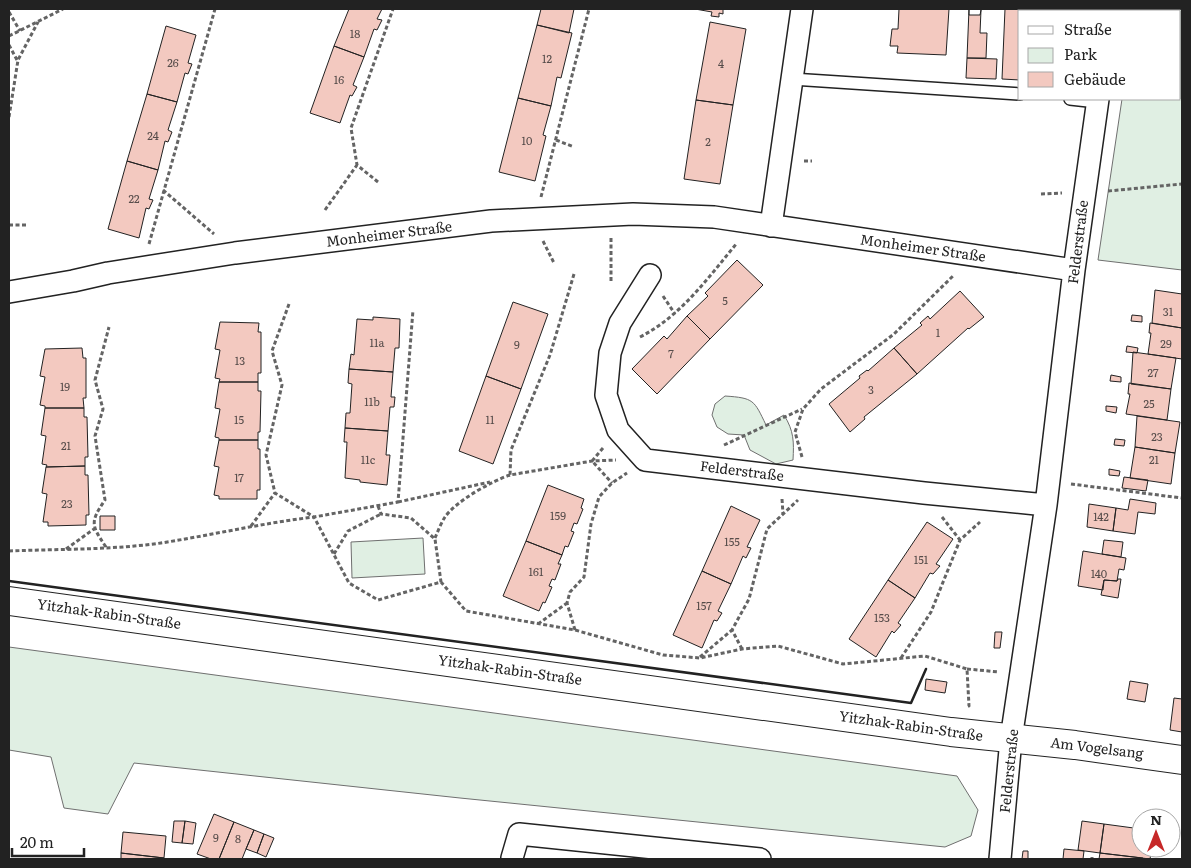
<svg xmlns="http://www.w3.org/2000/svg" width="1191" height="868" viewBox="0 0 1191 868" font-family="Literata,serif">
  <rect width="100%" height="100%" fill="#fff"/>
  <path fill="#e0efe3" stroke="#6f6f6f" d="M1135 9H1182V270L1098 260 1122 99H1180V11H1134Z
    M725 396C754 398 754 400 766 425L784 415C794 431 794 442 793 460L776 464 750 450 744 435 728 434 717 427 712 415 715 404Z
    M423 538 425 574 352 578 351 542Z
    M9 647 957 776 978 810 971 836 945 847 460 798 134 763 108 814 64 808 51 757 9 750Z"/>
  <path fill="#f3c9c0" stroke="#222" d="M349 9H382L377 19 382 20 377 30 374 29 364 57 334 46Z
    M541 9H574L569 33 537 25Z
    M695 9H723V14L719 13V17L711 16 712 12Z
    M899 9H949L946 55 897 53 898 46H890L892 29H898Z
    M969 9V15H980L981 10 980 33H987L986 58H967Z
    M1005 9H1027V11H1020V80L1002 79Z
    M710 22 746 29 733 105 696 100Z
    M537 25 572 33 561 78 557 77 551 106 518 98Z
    M166 26 196 35 188 63 192 64 188 74 185 73 177 102 147 94Z
    M334 46 364 57 353 85 357 87 352 96 350 95 340 123 310 113Z
    M967 58 997 59 996 79 966 78Z
    M147 94 177 102 168 130 172 132 168 142 165 141 158 170 127 161Z
    M518 98 551 106 543 135 546 136 535 181 499 172Z
    M696 100 733 105 720 184 684 179Z
    M127 161 158 170 149 199 153 200 149 209 146 208 139 238 108 229Z
    M737 260 763 285 710 339 687 316 708 296 705 293Z
    M1155 290 1182 294V328L1152 323Z
    M960 291 984 317 969 329 968 328 917 374 894 348 922 325 920 323 928 316 930 319Z
    M513 302 548 314 521 389 486 376Z
    M1132 315 1142 316V322L1131 321Z
    M687 316 710 339 657 394 632 369 664 336 667 339Z
    M373 317 400 319 399 348H395L393 372 349 369 351 354 354 355 357 319 373 320Z
    M220 322 259 323 258 332H261V373H258V382H219L220 379 215 378 220 350 215 349Z
    M1150 323 1182 328V359L1148 354 1151 333H1149Z
    M1127 346 1138 348 1137 353 1126 352Z
    M82 348 83 358H86V398H83L84 408H45V406L40 405 45 377 40 376 45 349Z
    M894 348 917 374 864 417 865 419 850 432 829 404 860 378 859 376 867 370 868 371Z
    M1133 352 1176 358 1171 389 1131 384Z
    M349 369 393 372 391 397H395L394 407H390L388 431 345 428 346 413H350L352 384 348 383Z
    M1111 375 1121 377V382L1110 381Z
    M486 376 521 389 493 464 459 451Z
    M219 382H258V391H261L260 432H258V440H219V438L215 437 220 409 215 408Z
    M1129 383 1171 389 1167 420 1126 414 1130 394H1128Z
    M1106 406 1117 407 1116 413 1106 411Z
    M45 408H84V417H87L88 457H85V466L46 467 47 465 42 464 46 436 41 435Z
    M1137 416 1180 422 1175 453 1135 447Z
    M345 428 388 431 386 455H390L387 485 360 482V480L345 478 347 442H344Z
    M1115 439 1125 440 1124 446 1114 445Z
    M219 440H258V449H260V490H257V499H219V496L214 495 219 467 214 466Z
    M1135 447 1175 453 1171 484 1130 478Z
    M85 466V475H88L89 515H86V525L48 526V522H43L47 494 42 493 46 467Z
    M1109 469 1120 471 1119 476 1109 475Z
    M1124 477 1148 480 1146 491 1122 488Z
    M548 485 584 499 581 508 583 509 577 524 574 523 571 531 574 532 568 547 565 546 562 555 526 541Z
    M1130 499 1156 503 1155 514 1138 512 1135 534 1113 531 1116 508 1128 510Z
    M1089 504 1116 508 1113 531 1087 527Z
    M731 506 760 520 747 547 751 548 746 558 743 556 731 584 702 571Z
    M100 516H115V530H100Z
    M927 522 953 539 936 564 940 566 933 574 930 573 915 598 888 580Z
    M1104 540 1123 542 1121 557 1102 554Z
    M526 541 562 555 558 564H561L555 580 552 579 549 586 552 587 545 603 543 602 539 611 503 596Z
    M1083 551 1126 558 1124 570 1119 569 1117 581 1104 580 1103 590 1078 586Z
    M702 571 731 584 718 611 722 613 717 621 714 620 702 648 673 635Z
    M1118 579H1121L1118 598 1101 595 1104 580 1117 581Z
    M888 580 915 598 898 623 901 625 894 633 892 631 876 657 849 639Z
    M995 632H1002L1000 648H994Z
    M926 679 947 682 945 693 925 690Z
    M1130 681 1148 684 1145 702 1127 699Z
    M1174 698 1182 699V732L1170 730Z
    M214 814 234 822 219 859H211L197 854Z
    M174 821H185L182 843 172 842Z
    M185 821 196 823 193 844 182 843Z
    M1082 821 1104 824 1100 853 1078 850Z
    M234 822 254 830 246 849 242 859H219Z
    M1104 824 1141 829V848H1152L1150 859 1100 853Z
    M254 830 264 834 257 853 246 849Z
    M123 832 166 836 164 858 121 853Z
    M264 834 274 838 266 857 257 853Z
    M1064 849 1084 851 1083 859H1063Z
    M1023 851H1028V859H1022Z
    M121 853 164 858V859H121Z
    M1100 853 1143 858V859H1099Z"/>
  <g fill="none" stroke-linecap="round" stroke-linejoin="round">
    <defs>
      <path id="service" d="M1044 11V9
        M792 79 1020 94
        M1070 99 1097 102"/>
      <path id="minor" d="M1111 11V9
        M771 226 802 9
        M650 275 620 323 610 353 606 395 618 430 645 460 924 493 1046 505
        M9 292 73 281 108 273 235 253 491 221 633 214 714 217 1074 270
        M512 858 519 834 760 859
        M1000 859 1011 739 1046 505 1074 270 1098 99"/>
      <path id="secondary" d="M9 601 951 732 1075 745 1182 760"/>
    </defs>
    <use href="#service" stroke="#222" stroke-width="14"/>
    <use href="#minor" stroke="#222" stroke-width="24"/>
    <use href="#secondary" stroke="#222" stroke-width="30"/>
    <path stroke="#646464" stroke-width="3" stroke-dasharray="4 2.5" stroke-linecap="butt" d="M9 12 20 31
      M9 36 63 9
      M9 45 17 60
      M9 117 18 60 38 22
      M556 140 574 147
      M804 161H812
      M378 182 357 165 351 128 393 9
      M163 190 214 234
      M1108 191 1182 184
      M1041 194 1062 193
      M541 197 589 9
      M325 210 357 165
      M9 225H28
      M611 238V283
      M543 241 554 263
      M149 244 215 9
      M574 274 550 355 511 450 510 475 592 461 616 460
      M663 296 675 314
      M289 304 272 351 282 385 266 455 275 493 314 517 398 502 413 310
      M640 337C681 316 708 278 737 243
      M724 445 802 409
      M603 448 592 461 612 483
      M802 457 795 432 803 409 821 389 894 334 953 276
      M1071 484 1182 498
      M782 499 783 514
      M398 502 490 482
      M378 506 381 514 411 518 435 539 441 582
      M942 517 960 540
      M251 526 275 493
      M435 538C438 531 441 523 445 517 456 501 492 481 510 475
      M106 547C91 525 90 522 105 500L95 436 103 409 95 380 109 327
      M66 549 94 529
      M9 551C59 549 111 550 161 543 212 535 263 523 314 517L349 583 378 600 441 582 466 611 575 630 663 655 700 658 742 649 778 646 843 664 925 656 967 669 969 706 967 707
      M334 554 348 531 381 514
      M538 624 567 603
      M575 630 567 603 570 592 584 577 591 524 599 497 612 483 627 473
      M742 649 732 630 749 599 767 529 798 500
      M700 657 732 630
      M901 658 931 612 960 540 980 522
      M967 669 999 672
      M1092 859V857"/>
    <use href="#service" stroke="#fff" stroke-width="11"/>
    <use href="#minor" stroke="#fff" stroke-width="21"/>
    <use href="#secondary" stroke="#fff" stroke-width="28"/>
    <path stroke="#222" stroke-width="2.5" d="M9 581 911 703 926 669"/>
  </g>
  <g text-anchor="middle" stroke-width="4" stroke-linejoin="round" paint-order="stroke">
    <g font-size="11" fill="#564c4a">
      <text x="355" y="38">18</text>
      <text x="547" y="63">12</text>
      <text x="173" y="67">26</text>
      <text x="721" y="68">4</text>
      <text x="339" y="84">16</text>
      <text x="153" y="140">24</text>
      <text x="527" y="145">10</text>
      <text x="708" y="146">2</text>
      <text x="134" y="203">22</text>
      <text x="725" y="305">5</text>
      <text x="1168" y="316">31</text>
      <text x="938" y="337">1</text>
      <text x="377" y="347">11a</text>
      <text x="1166" y="348">29</text>
      <text x="517" y="349">9</text>
      <text x="671" y="358">7</text>
      <text x="240" y="365">13</text>
      <text x="1153" y="377">27</text>
      <text x="65" y="391">19</text>
      <text x="871" y="394">3</text>
      <text x="372" y="406">11b</text>
      <text x="1149" y="408">25</text>
      <text x="239" y="424">15</text>
      <text x="490" y="424">11</text>
      <text x="1157" y="441">23</text>
      <text x="66" y="450">21</text>
      <text x="368" y="464">11c</text>
      <text x="1154" y="464">21</text>
      <text x="239" y="482">17</text>
      <text x="67" y="508">23</text>
      <text x="558" y="520">159</text>
      <text x="1101" y="521">142</text>
      <text x="732" y="546">155</text>
      <text x="921" y="564">151</text>
      <text x="536" y="576">161</text>
      <text x="1099" y="578">140</text>
      <text x="704" y="610">157</text>
      <text x="882" y="622">153</text>
      <text x="216" y="842">9</text>
      <text x="238" y="843">8</text>
    </g>
    <g font-size="14" fill="#222" stroke="#fff">
      <text transform="translate(389 234) rotate(-7)" y="5">Monheimer Straße</text>
      <text transform="translate(1078 242) rotate(-83)" y="5">Felderstraße</text>
      <text transform="translate(923 248) rotate(8)" y="5">Monheimer Straße</text>
      <text transform="translate(742 471) rotate(7)" y="5">Felderstraße</text>
      <text transform="translate(109 614) rotate(8)" y="5">Yitzhak-Rabin-Straße</text>
      <text transform="translate(510 670) rotate(8)" y="5">Yitzhak-Rabin-Straße</text>
      <text transform="translate(911 726) rotate(8)" y="5">Yitzhak-Rabin-Straße</text>
      <text transform="translate(1097 748) rotate(7)" y="5">Am Vogelsang</text>
      <text transform="translate(1009 771) rotate(-84)" y="5">Felderstraße</text>
    </g>
  </g>
  <rect width="1191" height="868" fill="none" stroke="#222222" stroke-width="20"/>
  <rect x="1018" y="10" width="162" height="90" fill="#ffffff" stroke="#a7a7a7"/>
  <rect x="1028" y="26" width="25" height="8" fill="#ffffff" stroke="#a7a7a7"/>
  <text x="1064" y="35" font-size="15" fill="#222222">Straße</text>
  <rect x="1028" y="48" width="25" height="15" fill="#e0efe3" stroke="#a7a7a7"/>
  <text x="1064" y="60" font-size="15" fill="#222222">Park</text>
  <rect x="1028" y="72" width="25" height="15" fill="#f3c9c0" stroke="#a7a7a7"/>
  <text x="1064" y="85" font-size="15" fill="#222222">Gebäude</text>
  <g transform="translate(1156 833)"><circle r="24" fill="#ffffff" stroke="#a7a7a7"/>
  <path d="M0-4L9 19L0 12L-9 19Z" fill="#c62828"/>
  <text y="-8" font-size="14" font-weight="bold" text-anchor="middle" fill="#222222">N</text>
  </g>
  <path d="M12 848v8h72v-8" fill="none" stroke="#222222" stroke-width="2.5"/>
  <text x="20" y="848" font-size="15" fill="#222222" stroke="#ffffff" stroke-width="4" paint-order="stroke">20 m</text>
</svg>
